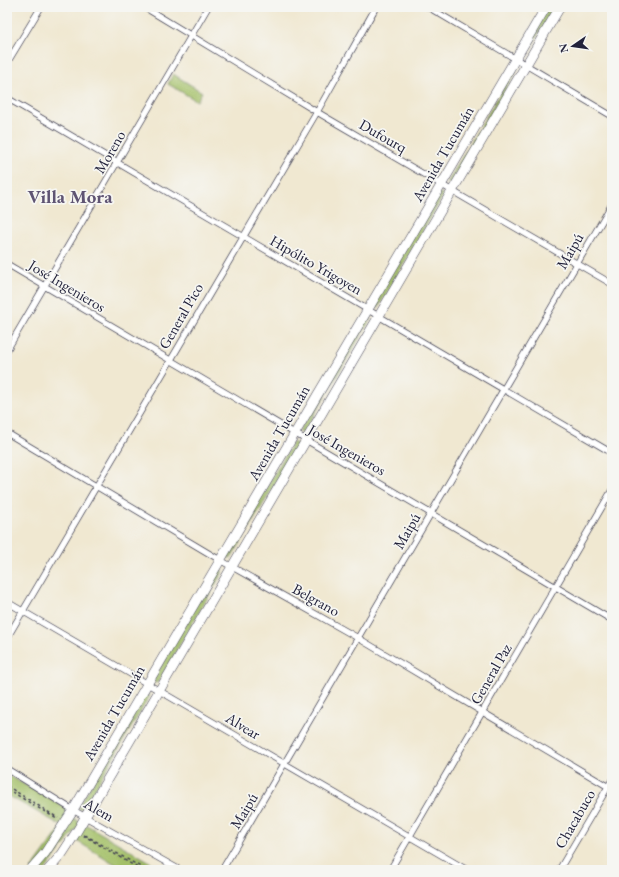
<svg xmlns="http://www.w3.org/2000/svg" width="619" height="877" viewBox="0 0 619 877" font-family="'EB Garamond',serif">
  <rect width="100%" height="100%" fill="#f6f6f2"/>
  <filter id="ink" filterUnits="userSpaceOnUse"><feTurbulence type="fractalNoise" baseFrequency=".025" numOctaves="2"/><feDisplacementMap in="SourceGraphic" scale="8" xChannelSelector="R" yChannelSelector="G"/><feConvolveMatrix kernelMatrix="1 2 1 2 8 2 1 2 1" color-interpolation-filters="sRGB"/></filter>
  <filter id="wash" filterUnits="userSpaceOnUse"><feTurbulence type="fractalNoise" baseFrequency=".012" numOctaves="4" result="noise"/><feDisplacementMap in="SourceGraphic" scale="16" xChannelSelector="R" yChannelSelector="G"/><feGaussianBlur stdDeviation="0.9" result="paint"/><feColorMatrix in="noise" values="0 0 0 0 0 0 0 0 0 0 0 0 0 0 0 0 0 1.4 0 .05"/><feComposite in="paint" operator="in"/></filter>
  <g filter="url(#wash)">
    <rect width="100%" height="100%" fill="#f0e8d1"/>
    <path fill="#a3bf66" stroke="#627050" d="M548 7H554L525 57H522V52Z
      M515 68 516 72 450 184 447 183Z
      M173 74 202 92 197 101 168 84Z
      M442 193 443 196 378 308 375 307 373 304 437 194Z
      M369 317 371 318 303 433H301L299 431 364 318Z
      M293 442 298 445 232 557 228 558 225 557Z
      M216 569H221L222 573 158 682 155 683 153 680Z
      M145 694H149V697L83 809 80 810 79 806Z
      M7 775 71 810 62 826 7 795Z
      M70 816 81 823 45 870H31Z
      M85 824 164 870H125L75 840Z"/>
  </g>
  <g filter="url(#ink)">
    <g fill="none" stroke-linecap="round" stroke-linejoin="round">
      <defs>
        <path id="minor" d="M144 7 317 112 612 284
          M428 7 612 116
          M7 63 41 7
          M7 98 612 453
          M7 264 612 620
          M7 350 208 7
          M7 433 220 560 358 638 612 789
          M7 602 467 870
          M7 638 317 112 376 7
          M7 769 73 810 180 870
          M222 870 612 204
          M390 870 612 490
          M559 870 612 780"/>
        <path id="primary" d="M30 870 45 853 73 810 546 7
          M48 870 62 854 77 831 560 7"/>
      </defs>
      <use href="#minor" stroke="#414052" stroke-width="7"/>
      <use href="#primary" stroke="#414052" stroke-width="10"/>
      <path stroke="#414052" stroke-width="1.5" stroke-dasharray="3 3" stroke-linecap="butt" d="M7 786 58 818
        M7 789 57 819
        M83 835 141 870
        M85 835 146 870"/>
      <use href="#minor" stroke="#fff" stroke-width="5.5"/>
      <use href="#primary" stroke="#fff" stroke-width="9"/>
    </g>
  </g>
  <g text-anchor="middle" stroke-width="3.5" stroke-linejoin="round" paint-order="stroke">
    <g font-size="15" fill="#22223b" stroke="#f6f6f2">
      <text transform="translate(383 136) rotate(30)" y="5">Dufourq</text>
      <text transform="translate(110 152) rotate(-60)" y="5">Moreno</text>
      <text transform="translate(443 154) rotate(-60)" y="5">Avenida Tucumán</text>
      <text transform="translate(570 251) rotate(-60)" y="5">Maipú</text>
      <text transform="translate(316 265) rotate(30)" y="5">Hipólito Yrigoyen</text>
      <text transform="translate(67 286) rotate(31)" y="5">José Ingenieros</text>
      <text transform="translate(181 316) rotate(-60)" y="5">General Pico</text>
      <text transform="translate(279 433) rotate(-60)" y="5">Avenida Tucumán</text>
      <text transform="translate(347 450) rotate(30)" y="5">José Ingenieros</text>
      <text transform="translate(407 531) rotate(-60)" y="5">Maipú</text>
      <text transform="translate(316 600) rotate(29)" y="5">Belgrano</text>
      <text transform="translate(491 674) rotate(-60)" y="5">General Paz</text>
      <text transform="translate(114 713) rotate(-60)" y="5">Avenida Tucumán</text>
      <text transform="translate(243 726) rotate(31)" y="5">Alvear</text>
      <text transform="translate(99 810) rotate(30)" y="5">Alem</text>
      <text transform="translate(244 811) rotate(-59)" y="5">Maipú</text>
      <text transform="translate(575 819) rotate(-60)" y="5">Chacabuco</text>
    </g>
    <g font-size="19" font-weight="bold" fill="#5f5473" stroke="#f6f6f2">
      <text x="70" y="203">Villa Mora</text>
    </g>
  </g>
  <rect width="619" height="877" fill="none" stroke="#f6f6f2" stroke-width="24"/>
  <g transform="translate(573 46) rotate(257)" stroke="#f6f6f2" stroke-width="3" paint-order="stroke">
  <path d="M0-3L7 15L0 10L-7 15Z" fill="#22223b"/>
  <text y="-6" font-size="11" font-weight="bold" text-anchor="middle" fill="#22223b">N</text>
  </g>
</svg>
